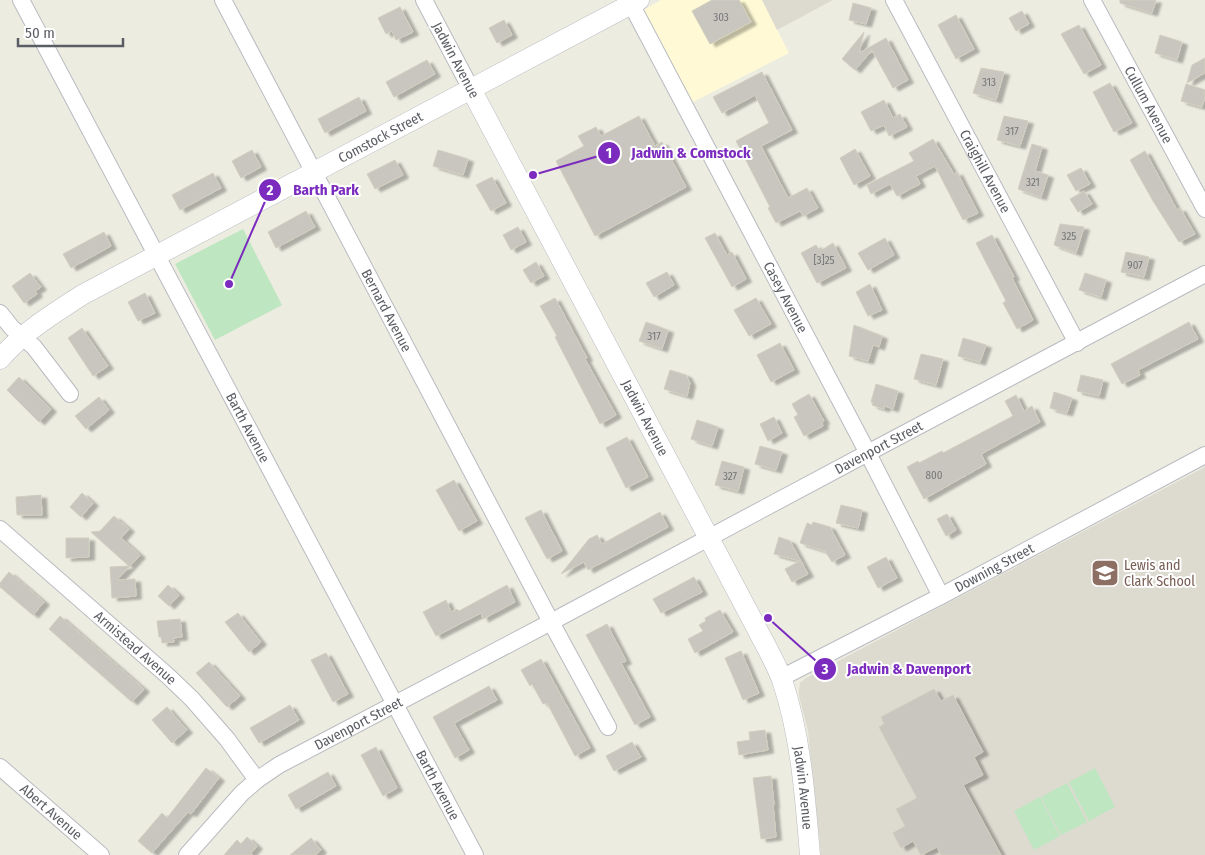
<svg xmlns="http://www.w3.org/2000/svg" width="1205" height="855" viewBox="0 0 1205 855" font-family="'Fira Sans Condensed',sans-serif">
  <defs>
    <filter id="shadow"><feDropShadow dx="5.5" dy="3" stdDeviation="1" flood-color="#0004"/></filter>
  </defs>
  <rect width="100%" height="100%" fill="#edece1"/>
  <path fill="#fffad5" d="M661 0H762L789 53 691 103 642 11Z"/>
  <path fill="#dddbd0" d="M762 0H833L777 30Z
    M1205 467V855H821L810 751 808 731 799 696V690L800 683 806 678Z"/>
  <path fill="#bde6c1" d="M243 229 282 305 215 340 175 264Z
    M1095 768 1115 807 1089 821 1069 782Z
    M1067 783 1087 822 1061 835 1041 797Z
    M1040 797 1060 836 1034 850 1014 811Z"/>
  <path fill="#c8c6be" stroke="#d2cebf" filter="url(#shadow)" d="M712 0H739L751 22 710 44 692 11Z
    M1120 0H1156L1152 13 1120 3Z
    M853 3 871 8 866 24 849 20Z
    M400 7 413 32 396 40 392 31 386 34 378 18Z
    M1022 11 1029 24 1016 31 1009 18Z
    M956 15 974 49 956 59 938 25Z
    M504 20 512 35 497 43 489 28Z
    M1079 25 1101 65 1084 74 1061 34Z
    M864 32 859 53 886 38 908 80 893 88 872 50 855 70 842 59Z
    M1160 35 1182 42 1177 60 1155 53Z
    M1205 58V73L1187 83 1192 65Z
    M427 60 435 74 394 97 386 82Z
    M981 68 1004 72 996 100 973 93Z
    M762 72 792 130 761 146 788 198 807 188 818 208 803 216 800 211 776 223 768 208 770 207 736 141 769 123 755 95 722 113 713 97Z
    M1110 83 1132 123 1114 132 1093 92Z
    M1186 84 1205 90V97L1202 107 1181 101Z
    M359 97 366 111 325 133 318 119Z
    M884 100 893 118 900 114 907 127 889 136 884 125 871 131 861 112Z
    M639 116 655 146 662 142 686 187 595 236 556 161 584 146 578 136 596 127 601 136Z
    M1004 116 1028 121 1020 146 997 140Z
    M933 139 954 174 957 172 978 213 963 220 935 166 916 176 920 184 897 196 890 184 871 194 867 185 914 161 909 153Z
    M1032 144 1042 147 1035 171 1048 175 1041 197 1018 189Z
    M855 149 870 176 854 185 840 158Z
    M252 150 261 167 241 178 232 161Z
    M438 150 468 159 463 175 433 166Z
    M1145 151 1177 210 1180 208 1195 234 1179 242 1153 201 1130 160Z
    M395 160 403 175 375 189 367 174Z
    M1081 168 1090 184 1076 191 1067 175Z
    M213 173 221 188 180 210 172 195Z
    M492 177 506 203 491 211 476 185Z
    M1084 191 1092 204 1078 212 1070 199Z
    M306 211 315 227 276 248 268 232Z
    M1060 224 1084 227 1076 253 1054 245Z
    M518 227 526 242 511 250 503 235Z
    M104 232 111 246 71 268 63 254Z
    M715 233 727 255 732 252 746 279 732 287 705 238Z
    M992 235 1014 277 1012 278 1033 320 1017 329 1003 303 1006 301 976 243Z
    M885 238 894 255 868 270 858 253Z
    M833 243 846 268 817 283 801 253 816 245 820 251Z
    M1126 252 1149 257 1144 277 1121 272Z
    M536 262 544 276 531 283 523 270Z
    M667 272 674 285 654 297 646 283Z
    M30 273 41 287 35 291 37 294 24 303 12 286Z
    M1085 273 1106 280 1101 297 1079 290Z
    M870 284 882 310 868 316 856 292Z
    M145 293 155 313 138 321 128 302Z
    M555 298 587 358 585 359 616 415 600 424 555 337 557 336 540 306Z
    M756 298 771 324 749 336 734 310Z
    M646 322 668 330 662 349 639 341Z
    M1189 322 1198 339 1138 370 1140 375 1122 384 1111 364Z
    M854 325 882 336 879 347 873 345 868 361 849 356Z
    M82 328 108 366 93 376 68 338Z
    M963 338 986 345 980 362 958 356Z
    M780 343 794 370 771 382 757 355Z
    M921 354 943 359 936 385 914 379Z
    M670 370 686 375 690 383 687 396 664 389Z
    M1081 375 1103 380 1099 396 1077 391Z
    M19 377 51 409 39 422 7 390Z
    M876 384 898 391 893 409 885 406 884 409 872 405 873 403 871 402Z
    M1054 392 1072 398 1067 413 1050 408Z
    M809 394 824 421 822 423 823 426 804 436 794 417 798 415 792 404Z
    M1016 395 1024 411 1032 406 1040 422 981 454 986 464 924 499 907 467 918 461 919 463 942 451 943 453 1013 416 1005 401Z
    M99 397 109 410 86 429 75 416Z
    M774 417 782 433 768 441 760 424Z
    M697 420 718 427 712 446 691 439Z
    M627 437 648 477 626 488 606 448Z
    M760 446 782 452 776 470 755 464Z
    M722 461 744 467 738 491 715 485Z
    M454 480 477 521 459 531 436 490Z
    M82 493 93 503 81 517 70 507Z
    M41 495 42 515H17L16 497Z
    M841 505 862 510 858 528 836 523Z
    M541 510 562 551 547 559 525 518Z
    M660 512 668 527 588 570 584 562 561 574 589 539 597 535 602 544Z
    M947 514 956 530 946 536 937 519Z
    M114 516 129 529 121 538 140 555 117 580 135 579 136 596 112 598 110 567 129 566 91 532 100 531Z
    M813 522 830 527 845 555 832 562 825 551 800 543 807 523 812 525Z
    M779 537 790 541 808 574 792 582 785 569 800 561 774 554Z
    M66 538H89V557L66 558Z
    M886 557 897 578 878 588 867 567Z
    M9 572 44 602 33 615 0 587V583Z
    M694 577 702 592 661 613 653 599Z
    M168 585 179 595 169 606 158 596Z
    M507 585 515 602 483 619 481 613 436 636 423 612 446 600 451 612 457 609 459 611Z
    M720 610 733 632 695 653 688 639 703 631 699 625 706 621 705 618Z
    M238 613 261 642 249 652 225 622Z
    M60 616 144 689 132 702 49 629Z
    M180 619 182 637 173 638 174 642 162 643 161 637H159L157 621Z
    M607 624 626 661 621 663 650 717 635 725 586 635Z
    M741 651 759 693 743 700 725 658Z
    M326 653 348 694 333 702 311 660Z
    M541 659 590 748 575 756 547 703 543 704 532 684 530 686 521 670Z
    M209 662 240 696 227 707 196 673Z
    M489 686 497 700 454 723 469 750 455 758 433 717Z
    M934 689 941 701 953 695 983 752 974 757 983 775 963 785 1001 855H941L937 847 921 855 913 841 901 848 893 833 905 826 896 809 917 798 879 727 884 724 881 717Z
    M290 705 299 720 259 743 250 728Z
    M167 707 187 730 172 743 152 720Z
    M765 730 768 750 739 755 737 742 750 740 749 732Z
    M632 742 641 757 614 771 606 756Z
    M376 747 397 788 383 796 361 755Z
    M206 768 219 778 191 814 188 812 152 853 138 841 162 813 167 818Z
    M328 772 336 786 296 809 288 795Z
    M771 776 774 805H773L776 837 761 839 753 778Z
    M247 837 257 846 251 853 252 855H224L237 840 241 844Z
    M311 838 321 850 315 855H290Z"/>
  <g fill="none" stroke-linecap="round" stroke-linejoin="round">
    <defs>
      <g id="minor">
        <path id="s1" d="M21 0 475 855"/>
        <path id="s2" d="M223 0 551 622 608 727"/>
        <path d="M424 0 471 89"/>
        <path id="s3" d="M629 0 861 440 941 596"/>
        <path id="s4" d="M894 0 1077 343"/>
        <path id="s5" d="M1092 0 1205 209"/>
        <path d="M0 313 12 328 34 347 70 394"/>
        <path id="s6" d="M0 529 168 676 192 699 227 739 257 780"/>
        <path id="s7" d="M781 678 941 596 1205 455"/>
        <path id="s8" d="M0 767 101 855"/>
        <path id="s9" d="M187 855 242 793 257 780 279 765 551 622 879 447 1205 274"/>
      </g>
      <g id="tertiary">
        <path id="s10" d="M471 89 755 625C764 643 775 661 782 680 801 736 805 796 810 855"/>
        <path id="s11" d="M0 359C23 332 53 314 82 295L639 0"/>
      </g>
    </defs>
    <use href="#minor" stroke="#b9bbc1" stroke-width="18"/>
    <use href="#tertiary" stroke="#b9bbc1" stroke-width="21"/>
    <use href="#minor" stroke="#fff" stroke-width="16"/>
    <use href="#tertiary" stroke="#fff" stroke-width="20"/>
  </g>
  <defs>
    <symbol id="school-square" viewBox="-11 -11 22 22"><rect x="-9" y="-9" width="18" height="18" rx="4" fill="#8d6e63" stroke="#fff"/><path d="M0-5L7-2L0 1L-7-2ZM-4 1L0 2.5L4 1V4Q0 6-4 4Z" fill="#fff"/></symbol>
  </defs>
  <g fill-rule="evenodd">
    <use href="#school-square" x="1089" y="557" width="32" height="32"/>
  </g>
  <g text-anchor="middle" stroke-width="4" stroke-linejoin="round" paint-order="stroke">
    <g font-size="11" fill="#76777a">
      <text x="721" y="21">303</text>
      <text x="989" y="86">313</text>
      <text x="1012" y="135">317</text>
      <text x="1033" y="186">321</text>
      <text x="1069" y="240">325</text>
      <text x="824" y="264">[3]25</text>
      <text x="1135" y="269">907</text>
      <text x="654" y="340">317</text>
      <text x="934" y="479">800</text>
      <text x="730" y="480">327</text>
    </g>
    <g font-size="14" fill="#5a5d63" stroke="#fff">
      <text transform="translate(456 60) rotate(62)" y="5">Jadwin Avenue</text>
      <text dy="5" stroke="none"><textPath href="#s5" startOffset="119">Cullum Avenue</textPath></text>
      <text dy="5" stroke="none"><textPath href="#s11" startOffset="442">Comstock Street</textPath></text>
      <text dy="5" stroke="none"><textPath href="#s4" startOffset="194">Craighill Avenue</textPath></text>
      <text dy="5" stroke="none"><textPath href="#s3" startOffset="336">Casey Avenue</textPath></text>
      <text dy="5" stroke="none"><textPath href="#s2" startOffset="351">Bernard Avenue</textPath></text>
      <text dy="5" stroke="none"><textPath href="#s10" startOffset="372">Jadwin Avenue</textPath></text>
      <text dy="5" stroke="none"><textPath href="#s1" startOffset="484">Barth Avenue</textPath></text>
      <text dy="5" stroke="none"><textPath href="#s9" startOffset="808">Davenport Street</textPath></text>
      <text dy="5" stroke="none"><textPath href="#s7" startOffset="240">Downing Street</textPath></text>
      <text dy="5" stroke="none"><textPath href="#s6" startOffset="180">Armistead Avenue</textPath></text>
      <text dy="5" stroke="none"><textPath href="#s9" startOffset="219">Davenport Street</textPath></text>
      <text dy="5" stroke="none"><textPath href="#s1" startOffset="889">Barth Avenue</textPath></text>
      <text dy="5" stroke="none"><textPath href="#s10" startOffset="778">Jadwin Avenue</textPath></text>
      <text dy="5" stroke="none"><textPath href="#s8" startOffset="68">Abert Avenue</textPath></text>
    </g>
    <g font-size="14" fill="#785e54" stroke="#fff" text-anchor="start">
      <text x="1124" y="570">Lewis and<tspan x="1124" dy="16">Clark School</tspan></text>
    </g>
  </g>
  <path fill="none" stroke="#7b2cbf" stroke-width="2" d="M533 175L609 153M229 284L270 190M768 618L825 669"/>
  <g fill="#7b2cbf" stroke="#fff" stroke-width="2">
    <circle cx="533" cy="175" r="5"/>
    <circle cx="229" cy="284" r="5"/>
    <circle cx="768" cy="618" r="5"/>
    <circle cx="609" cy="153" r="12"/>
    <circle cx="270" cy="190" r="12"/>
    <circle cx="825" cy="669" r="12"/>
  </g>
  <g font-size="15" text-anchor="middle" font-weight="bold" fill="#fff">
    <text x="609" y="158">1</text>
    <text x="270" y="195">2</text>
    <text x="825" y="674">3</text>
  </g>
  <g font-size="15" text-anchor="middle" font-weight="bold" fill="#7b2cbf" stroke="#fff" stroke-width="4" stroke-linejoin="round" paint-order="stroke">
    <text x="691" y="158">Jadwin &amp; Comstock</text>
    <text x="326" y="195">Barth Park</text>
    <text x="909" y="674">Jadwin &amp; Davenport</text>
  </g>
  <path d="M18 38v8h105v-8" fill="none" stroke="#5a5d63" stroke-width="2.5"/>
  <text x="25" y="38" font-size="15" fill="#5a5d63" stroke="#ffffff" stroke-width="4" paint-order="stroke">50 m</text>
</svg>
